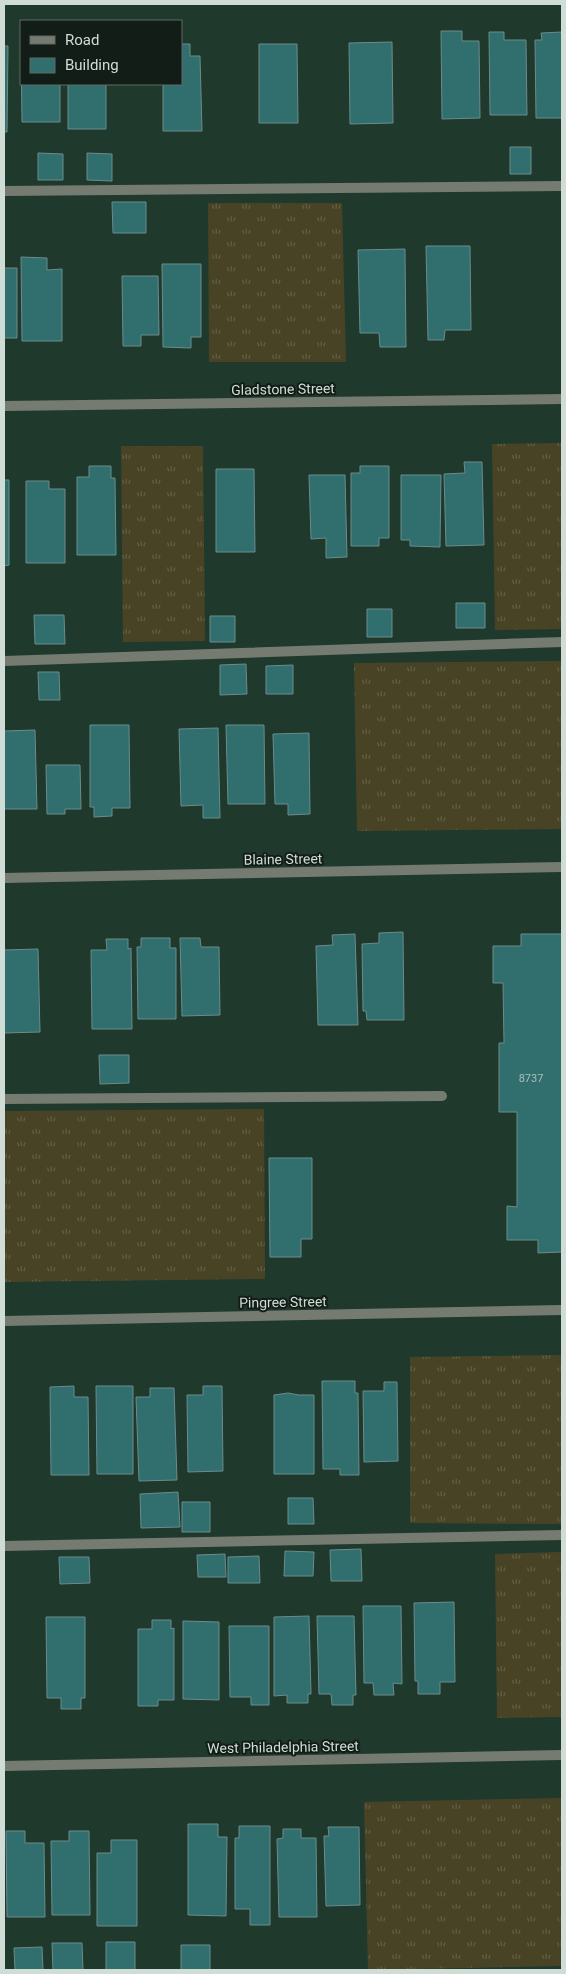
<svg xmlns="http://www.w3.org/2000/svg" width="566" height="1974" viewBox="0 0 566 1974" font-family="Roboto,sans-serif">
  <defs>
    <pattern id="grass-tufts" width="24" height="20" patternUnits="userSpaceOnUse" patternTransform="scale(1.25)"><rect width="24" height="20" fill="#494325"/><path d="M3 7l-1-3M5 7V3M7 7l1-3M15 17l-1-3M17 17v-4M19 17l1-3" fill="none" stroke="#625e44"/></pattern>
  </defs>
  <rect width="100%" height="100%" fill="#20392d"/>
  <path fill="url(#grass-tufts)" d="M208 203H342L346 362H209Z
    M562 443V629L495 630 492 444Z
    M121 446H203L205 641 123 642Z
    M562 661V829L357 831 354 663Z
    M264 1109 265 1279 4 1282V1111Z
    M562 1355V1524L410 1523V1357Z
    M562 1552V1717L497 1718 495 1554Z
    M562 1798V1966L368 1970 364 1802Z"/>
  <path fill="#316e6e" stroke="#6b8c8c" d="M441 31H462V41H479L480 118 442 119Z
    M489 32H504V40H526L527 115H490Z
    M562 32V118H536L535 40H542L541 33Z
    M392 42 393 123 350 124 349 43Z
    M181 44H190V56H200L202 131H163V84H181Z
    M259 44H297L298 123H259Z
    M4 46H8L7 132H4Z
    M21 46V84H60V122H22Z
    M68 84H106V129H68Z
    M510 147H531V174H510Z
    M38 153 63 154V180H38Z
    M87 153 112 154V181L87 180Z
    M112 202H146V233H113Z
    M426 246H470L471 330H445L444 340H428Z
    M405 249 406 347H380L379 333H360L358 250Z
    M21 257 47 258V270L62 269V341H22Z
    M162 264H201V337H191V348L163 347Z
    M4 268H17V338H4Z
    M122 276H158L159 335H141V346H123Z
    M464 462H482L484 545 446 546 444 474 465 473Z
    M89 466H111V478H115L116 555H77V477H89Z
    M360 466H389V538H379V546H351V473H360Z
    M216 469H254L255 552H216Z
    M309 475H345L347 557 326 558V538L311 539Z
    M401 475H441L440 547 410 546V540H401Z
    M4 480H9V565L4 566Z
    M26 481H49V489H65V563H26Z
    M456 603H485V628H456Z
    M367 609H392V637H367Z
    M34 615H64L65 644H35Z
    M210 616H235V642H210Z
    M246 664 247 694 220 695V665Z
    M293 665V694H266V666Z
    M38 672H59L60 700H39Z
    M90 725H129L130 808H112V816L94 817V807H90Z
    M226 725H264L265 804H228Z
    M218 728 220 818H203V805L181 806 179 729Z
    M35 730 37 809H4V731Z
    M309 733 310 814 288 815V804H275L273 734Z
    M46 765H80L81 809H65V814H47Z
    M403 932 404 1020H367L366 1011H363L362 944 379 943V933Z
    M355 934 358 1025H318L316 946 333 945 332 935Z
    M521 934H562V1252L538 1253V1240H507V1206L517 1207V1112H499V1043H504L503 983H493V946H521Z
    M141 938H170V948H176V1019H138L137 947H141Z
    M180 938H200L201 947H219L220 1015 182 1016Z
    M106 939H128V949L131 948 132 1029H92L91 950H107Z
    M38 949 40 1032 4 1033V950Z
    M99 1055H129V1083L100 1084Z
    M269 1158H312V1239H301V1257H270Z
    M322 1381H355V1393H358L359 1475H340V1469H323Z
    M384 1382H397L398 1461 364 1462 363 1391H384Z
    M74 1386V1397H88L89 1475H51L50 1387Z
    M96 1386H133V1474H97Z
    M203 1386H222L223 1471 188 1472 187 1395H203Z
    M150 1388H174L177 1480 139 1481 136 1397H150Z
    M288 1393 299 1395H314V1474H274V1395Z
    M178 1492 180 1527 141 1528 140 1494Z
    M288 1498H313L314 1524H288Z
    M182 1502H210V1532H182Z
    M361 1549 362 1581H331L330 1550Z
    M285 1551 314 1552 313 1576H284Z
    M225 1554 226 1577H198L197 1555Z
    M259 1556 260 1583H228V1557Z
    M59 1557H89L90 1583 60 1584Z
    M454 1602 455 1682H440V1694H418V1681H415L414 1603Z
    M363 1606H401L402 1684 393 1683 394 1695H374L373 1683H364Z
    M309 1616 311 1694H308V1703H287V1695L274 1696V1617Z
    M317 1616H354L356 1695H353V1705H332L331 1694H319Z
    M46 1617H85V1698H81V1709H61V1698H47Z
    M152 1620H171V1629L174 1628V1700H158V1706H138V1629H152Z
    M183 1621 219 1622V1700L183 1699Z
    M229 1626H269V1705H251V1697H230Z
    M188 1824H218V1837H227L226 1916 188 1915Z
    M239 1826H270V1925H250V1909H235V1838H239Z
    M328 1827H359L360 1905 326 1906 324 1836H329Z
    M283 1829H301V1838H316L317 1917H279L277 1839 283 1838Z
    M6 1831H25V1843H44L45 1917H7Z
    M69 1831H89L90 1915H52L51 1841H69Z
    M111 1840H137V1926H97V1853H111Z
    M106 1942H135V1970H106Z
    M52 1943H82L83 1970H53Z
    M181 1945H210V1970H181Z
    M42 1947 43 1970H15L14 1948Z"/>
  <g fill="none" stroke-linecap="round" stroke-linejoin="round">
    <path stroke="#767b71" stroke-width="10" d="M4 191 562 186
      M4 661 562 642
      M4 1099 442 1096
      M4 1546 562 1535"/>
    <path stroke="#767b71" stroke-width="10" d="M4 406 562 399
      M4 878 562 867
      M4 1321 562 1310
      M4 1766 562 1755"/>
  </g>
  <g text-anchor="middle" stroke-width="4" stroke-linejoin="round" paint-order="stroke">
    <g font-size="11" fill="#a8c1bc">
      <text x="531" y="1082">8737</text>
    </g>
    <g font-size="14" fill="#cfddd6" stroke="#131d18">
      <text transform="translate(283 389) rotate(-1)" y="5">Gladstone Street</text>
      <text transform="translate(283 859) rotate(-1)" y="5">Blaine Street</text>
      <text transform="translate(283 1302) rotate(-1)" y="5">Pingree Street</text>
      <text transform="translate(283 1747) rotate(-1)" y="5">West Philadelphia Street</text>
    </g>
  </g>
  <rect width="566" height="1974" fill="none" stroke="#cfddd6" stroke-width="10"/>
  <rect x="20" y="20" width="162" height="65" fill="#131d18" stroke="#5e6a64"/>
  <rect x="30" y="36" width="25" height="8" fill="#767b71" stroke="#5e6a64"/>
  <text x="65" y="45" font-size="15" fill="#cfddd6">Road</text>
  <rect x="30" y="58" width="25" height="15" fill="#316e6e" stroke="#5e6a64"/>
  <text x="65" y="70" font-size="15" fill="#cfddd6">Building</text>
</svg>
